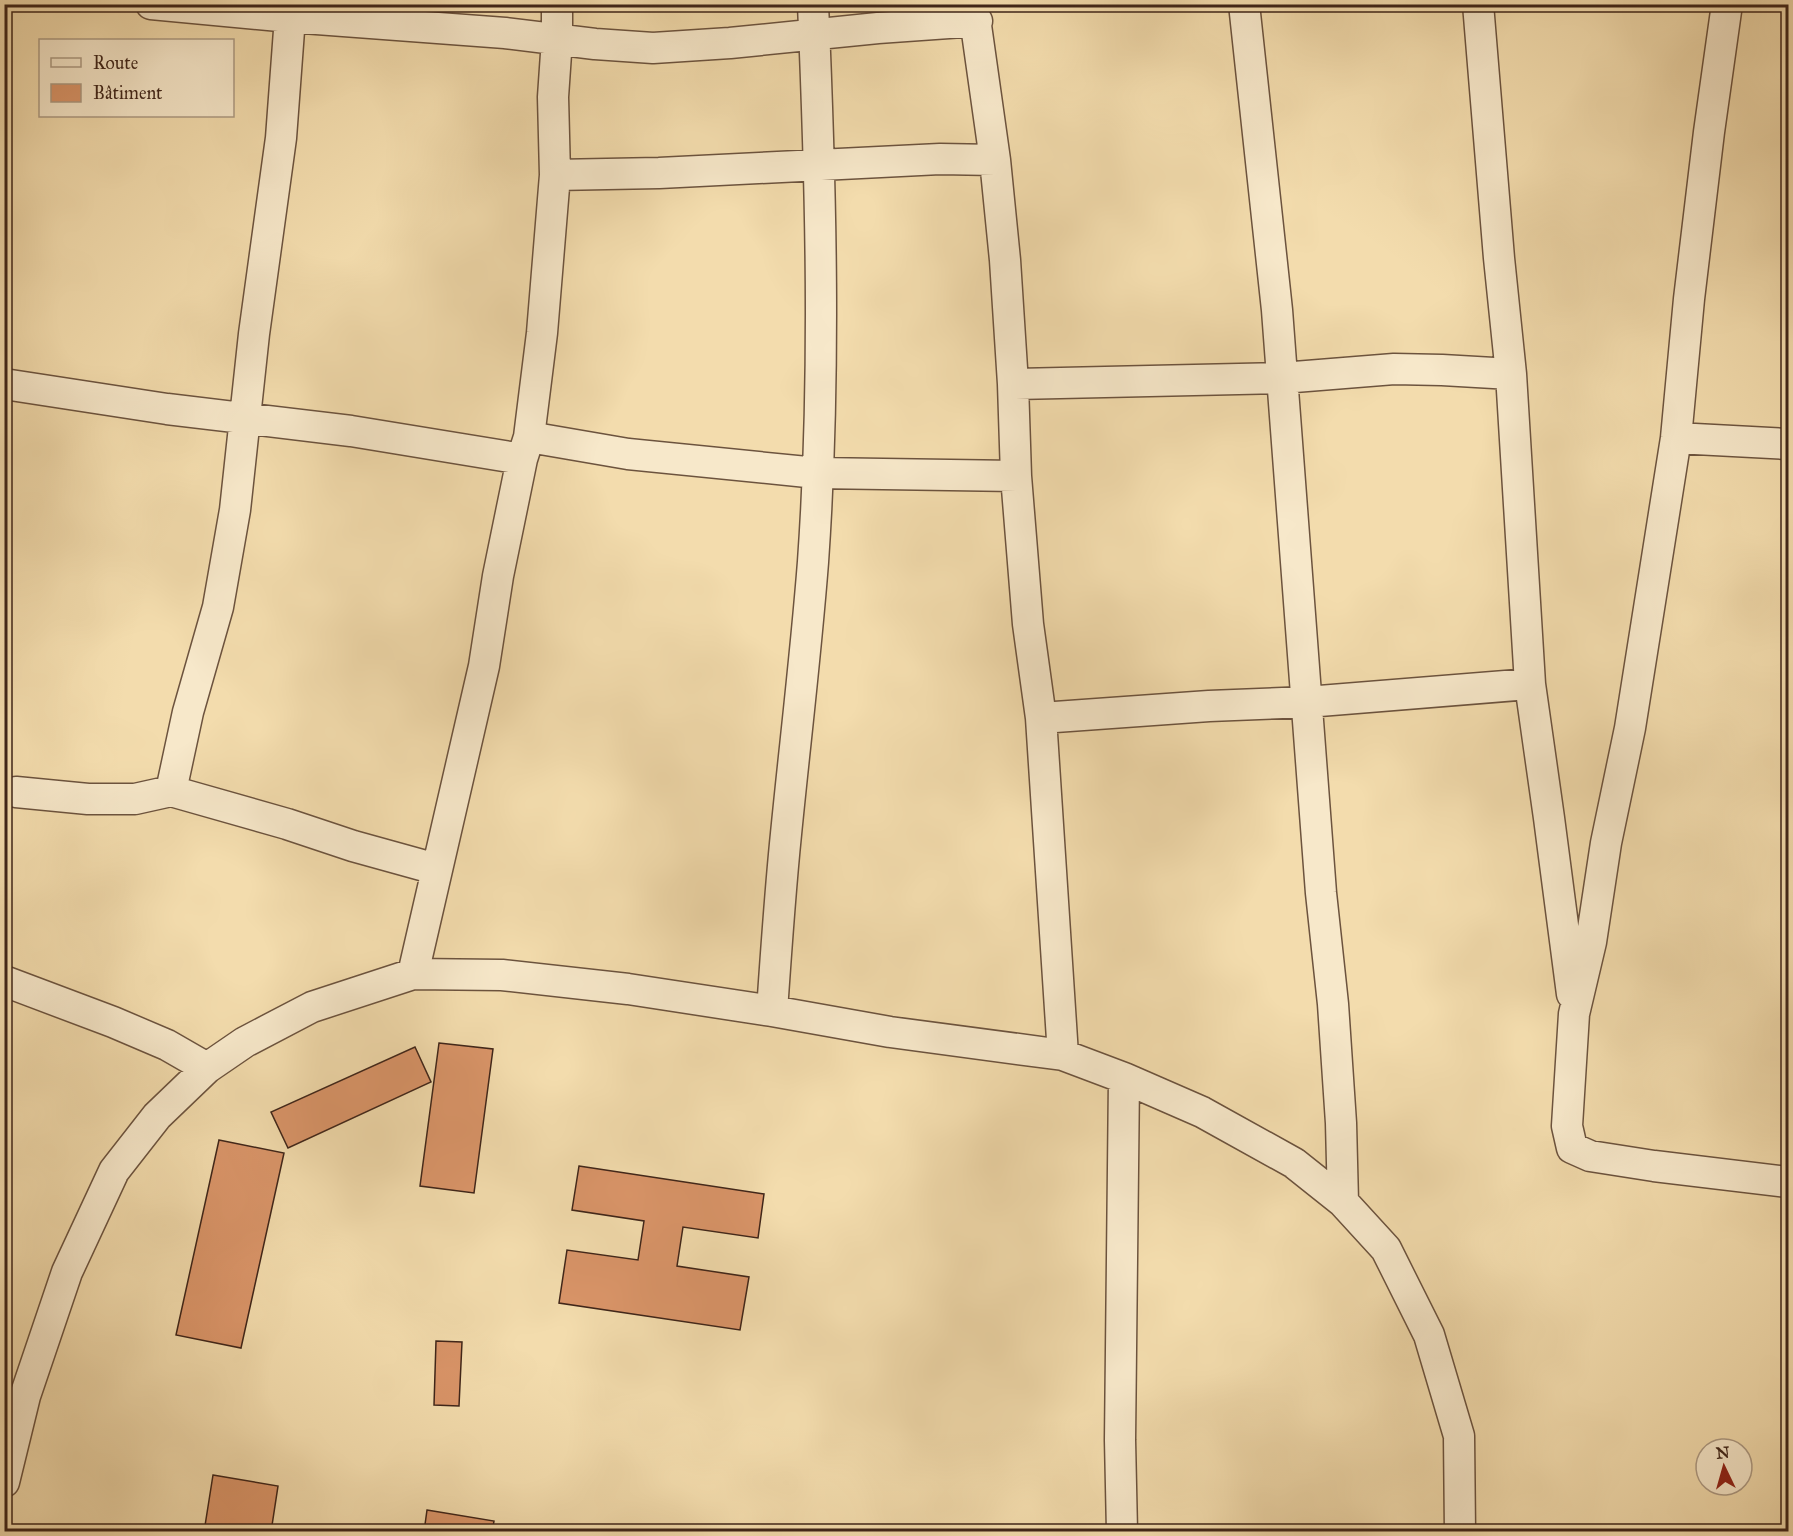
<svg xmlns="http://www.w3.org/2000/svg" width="1793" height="1536" viewBox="0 0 1793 1536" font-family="'IM FELL Great Primer',serif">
  <rect width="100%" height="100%" fill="#f3dcad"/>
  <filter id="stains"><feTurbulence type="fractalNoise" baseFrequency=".00333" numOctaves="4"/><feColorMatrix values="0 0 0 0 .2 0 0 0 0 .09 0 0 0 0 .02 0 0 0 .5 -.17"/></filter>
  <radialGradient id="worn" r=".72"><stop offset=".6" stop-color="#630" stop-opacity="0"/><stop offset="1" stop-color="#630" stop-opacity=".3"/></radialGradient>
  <path fill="#da9569" stroke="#3f2519" stroke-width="1.5" d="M439 1043 493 1049 474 1193 420 1186Z
    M415 1047 431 1082 288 1148 271 1112Z
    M219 1140 284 1153 241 1348 176 1335Z
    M579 1166 764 1194 758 1238 683 1227 677 1266 749 1277 740 1330 559 1303 567 1250 638 1260 644 1221 572 1210Z
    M436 1341 462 1342 459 1406 434 1405Z
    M213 1475 278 1486 271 1532H204Z
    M427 1510 494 1521 492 1532H424Z
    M564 1525 607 1532H563Z"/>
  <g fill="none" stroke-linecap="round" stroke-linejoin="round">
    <defs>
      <path id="street" d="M151 4 290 17 505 33 595 44 653 48 730 43 878 28 977 21
        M973 4 995 160 1005 260 1013 384 1016 476 1028 624 1041 718 1063 1055
        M1244 4 1277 310 1321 893 1333 1004 1341 1123 1343 1202
        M1478 4 1499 258 1511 374 1530 684 1549 818 1572 994
        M1727 4 1709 132 1689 299 1676 438 1630 728 1606 843 1591 942 1574 1014 1567 1126 1572 1148 1590 1156 1654 1166 1788 1182
        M555 175 659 173 940 159 995 160
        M4 384 167 409 351 431 522 459
        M1013 384 1282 378 1394 369 1442 370 1511 374
        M529 437 628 454 817 473 1016 476
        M1676 438 1788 444
        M1041 718 1209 706 1307 702 1530 684
        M171 791 188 712 218 607 235 510 254 334 281 138 290 17
        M16 792 88 799H135L171 791 287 824 353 846 436 869
        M413 974 484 666 498 576 522 459 529 437 542 333 555 175 553 97 557 39V4
        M4 981 113 1022 167 1045 207 1068
        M772 1011C776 952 780 893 786 834 795 743 806 653 813 562 826 376 821 190 813 4
        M4 1482 25 1396 67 1272 114 1171 157 1116 207 1068 245 1042 312 1007 413 974 502 975 628 989 772 1011 890 1032 1063 1055 1124 1078 1202 1112 1294 1163 1343 1202 1386 1249 1429 1335 1459 1436 1460 1532
        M1122 1532 1120 1440 1124 1078"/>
    </defs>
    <use href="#street" stroke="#6c533e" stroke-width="33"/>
    <use href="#street" stroke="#f7e8ca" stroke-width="30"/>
  </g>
  <rect width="1793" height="1536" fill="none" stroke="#f3dcad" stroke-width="24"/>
  <rect x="6" y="6" width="1781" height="1524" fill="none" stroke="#3f2519" stroke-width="3"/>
  <rect x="12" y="12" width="1769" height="1512" fill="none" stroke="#3f2519" stroke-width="1.5"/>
  <rect x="39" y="39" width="195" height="78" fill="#f7e8ca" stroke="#ad9a83" stroke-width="1.5"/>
  <rect x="51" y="58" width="30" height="9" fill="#f7e8ca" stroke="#ad9a83" stroke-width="1.5"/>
  <text x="93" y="69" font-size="18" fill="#3f2519">Route</text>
  <rect x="51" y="84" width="30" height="18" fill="#da9569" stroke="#ad9a83" stroke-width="1.5"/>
  <text x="93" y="99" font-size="18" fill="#3f2519">Bâtiment</text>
  <g transform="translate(1724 1467) rotate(355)"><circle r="28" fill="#f7e8ca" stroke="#ad9a83" stroke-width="1.5"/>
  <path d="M0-4.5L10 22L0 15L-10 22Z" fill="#8f2418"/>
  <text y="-9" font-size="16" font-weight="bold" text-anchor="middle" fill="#3f2519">N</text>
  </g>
  <rect width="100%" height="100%" filter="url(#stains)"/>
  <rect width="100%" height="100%" fill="url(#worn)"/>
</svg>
